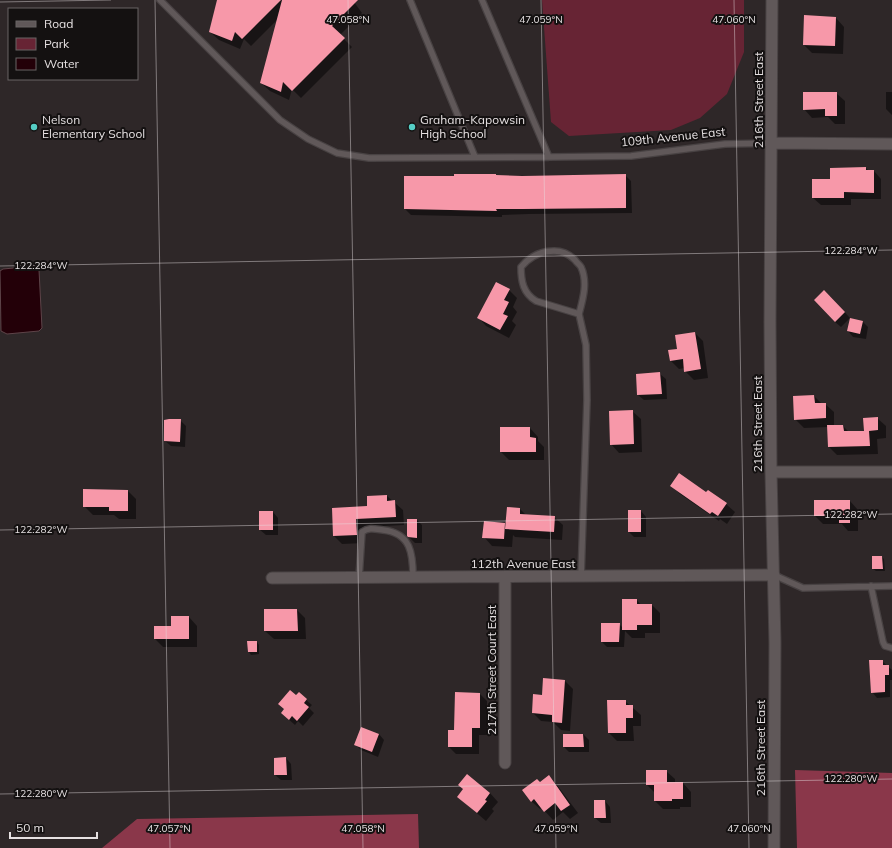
<svg xmlns="http://www.w3.org/2000/svg" width="892" height="848" viewBox="0 0 892 848" font-family="Mulish,sans-serif">
  <rect width="100%" height="100%" fill="#2e2728"/>
  <path fill="#672434" d="M542 0H744V52L727 94 700 118 671 130 569 136 551 122Z"/>
  <path fill="#8a374a" d="M795 770 892 773V848H797Z
    M418 814 419 848H102L137 819Z"/>
  <path fill="#230008" stroke="#5e4449" d="M35 266 39 270 42 328 39 331 7 334 1 331 0 271 3 269Z"/>
  <path fill="#0007" d="M218 0H356L354 2 362 13 340 35 352 47 301 98 292 89 289 100 270 91 261 83 278 19 251 46 244 39 240 49 219 40 210 32Z
    M805 16 836 18 844 27 843 54 812 53 804 45Z
    M886 92H892V115L886 109Z
    M836 93 845 101V124H835L828 117 812 118 804 109Z
    M866 168 869 171H874L881 179V199H851V205H821L813 198 831 180Z
    M625 175 631 181 632 213 529 214 502 215V217L411 215 405 209V177Z
    M509 290 517 298 513 307 517 312 512 321 516 325 509 338 486 326 478 317Z
    M830 296 850 318 841 327 835 322Z
    M863 322 868 327 866 339 853 337 848 331Z
    M695 333 703 341 708 378 694 380 685 371V368L679 369 670 360Z
    M660 374 666 379 667 399 644 400 638 395Z
    M814 396 822 404H825L834 412V426H843L849 432H865L877 418 886 426V438L877 439 878 454 837 455 829 447 828 427 804 428 795 419Z
    M632 411 641 419 642 452 619 453 611 444Z
    M180 420 186 426 185 447 171 446 165 441Z
    M530 428 538 437V441L544 447V460H509L501 452Z
    M672 486 706 493 726 504 735 512 727 524 720 519 719 521 680 494Z
    M128 491 136 499V519H119L114 515H93L84 506Z
    M387 496 403 510 404 525 364 527 365 543 342 544 334 536Z
    M815 501H850L858 510V531H848L842 524H823L815 516Z
    M520 509 526 515 554 517 563 525 562 540 515 537 513 535 512 547 492 546 484 537 505 524 506 526Z
    M641 511 646 517V537H634L629 532Z
    M273 512 278 518V535H266L260 530Z
    M417 520 422 525V543H415L408 536Z
    M882 557 884 559 885 571H876L873 569Z
    M637 600 641 605H652L660 613V633H645V638H632L625 631 624 647H607L602 642 619 624 623 628Z
    M265 610H297L305 618 306 639H274L265 631Z
    M172 617H189L197 626V647H163L155 639 172 627Z
    M248 642H257L259 645V654L251 655 249 652Z
    M882 661 892 670V680H890V697L877 698 872 692Z
    M565 681 573 689 570 731 561 730 553 722 541 721 533 713 543 696Z
    M480 694 487 701V735H479V754H456L449 747V731H455Z
    M306 700 312 705 309 708 314 713 303 726 298 721 295 725 287 718Z
    M625 701 641 715V726H633L634 741H617L609 733Z
    M379 734 384 740 378 757 361 750 356 745Z
    M583 734 589 740V752H569L564 747V735Z
    M286 758 291 764 292 780H281L275 775Z
    M666 771 675 779V783H683L691 792V807H680V809H663L655 801V793L647 785Z
    M549 776 557 785 578 813 570 819 563 812 553 820 542 808 540 809 531 801 540 783Z
    M490 793 498 802 492 809 494 811 486 821 458 797Z
    M605 801 610 807 611 823H601L595 818Z"/>
  <path fill="#f798a9" d="M217 0H281L242 39 235 32 232 41 209 32Z
    M282 0H358L332 26 345 38 292 91 283 82 281 92 260 83Z
    M804 15 836 17 835 46 803 45Z
    M803 92H837V116H825V109L803 110Z
    M866 167V170H874V193L844 192V198H812V179H830V168Z
    M454 174H496V175L522 176 626 174V208L523 209H496L497 211 404 209V176H454Z
    M496 282 510 289 504 300 509 302 503 314 508 316 500 330 477 318Z
    M824 290 845 312 835 322 814 300Z
    M850 318 863 321 860 334 847 331Z
    M695 332 701 369 684 372 683 359 670 361 668 350 677 349 675 335Z
    M660 372 662 394 637 395 636 374Z
    M814 395 815 403H826V418L794 420 793 396Z
    M633 410 634 444 610 445 609 411Z
    M878 417V430L869 431 870 446 828 447 827 425H843L844 431H864L863 418Z
    M169 419H181L180 442 164 441V420Z
    M500 427H530V437L536 438V452H500Z
    M679 473 706 492 708 490 727 503 718 516 712 512 710 514 670 486Z
    M83 489 128 490V511H109V507H83Z
    M387 495V501L395 500 396 517 356 519 357 535 333 536 332 508 367 506V496Z
    M814 500H850V523H839V516H814Z
    M507 507 520 508V514L555 516 554 532 505 529Z
    M628 510H641V532H628Z
    M259 511H273V530H259Z
    M407 519H417V538L408 537 407 536Z
    M484 521 505 523 504 539 482 538Z
    M872 556H882L883 569H872Z
    M622 599H637V604H652V625H637V630H622Z
    M264 609H297L298 631H264Z
    M171 616H189V639H154V626H171Z
    M601 623H620L619 642H601Z
    M247 641H257V652H248Z
    M869 660H883V665H889V675H885V692L871 693Z
    M543 678 565 680 562 723 552 722V715L532 713 533 694 542 695Z
    M290 690 296 695 299 692 307 699 304 703 309 707 297 721 292 716 289 720 281 713 284 709 278 704Z
    M455 692 480 693V728H472V747H448V730H454Z
    M607 700H626V705H633V718H626V733H608Z
    M361 727 379 734 372 752 354 745Z
    M563 734H583L584 747H563Z
    M286 757 287 775H274V758Z
    M646 770H667V782H683V799H672V801H654V785H646Z
    M467 774 490 793 485 800 487 801 477 813 457 797 463 789 458 785Z
    M549 775 570 805 561 811 555 803 544 812 534 799 531 802 522 790 537 779 540 782Z
    M594 800H605L606 818H594Z"/>
  <g fill="none" stroke-linecap="round" stroke-linejoin="round">
    <defs>
      <path id="lane" d="M160 0 280 120 308 139 337 153 369 158 549 157 631 156 725 144 772 143
        M410 0 475 157
        M482 0 549 157
        M579 314C583 299 588 282 581 267 580 265 577 263 575 260 560 244 534 251 521 267 521 281 523 293 536 301L579 314 586 345 587 400 581 577
        M774 575 803 588 892 586
        M359 578 362 532C369 527 375 529 383 530 411 533 413 554 413 577
        M871 586 883 642 885 646 892 648"/>
      <path id="street" d="M772 0 770 322 771 472 775 643 774 848
        M772 143 892 144
        M771 472H892
        M505 577V763
        M272 578 774 575"/>
    </defs>
    <use href="#lane" stroke="#484243" stroke-width="8"/>
    <use href="#street" stroke="#484243" stroke-width="13"/>
    <use href="#lane" stroke="#605859" stroke-width="5.5"/>
    <use href="#street" stroke="#605859" stroke-width="11"/>
  </g>
  <path fill="none" stroke="#e6e1e2" stroke-width="1" stroke-opacity="0.45" d="M155 0 170 848M348 0 363 848M541 0 556 848M734 0 749 848M0 2 111 0M0 266 892 250M0 530 892 514M0 794 892 779"/>
  <g fill="#55cec5" stroke="#141111" stroke-width="1.5">
    <circle cx="34" cy="127" r="4"/>
    <circle cx="412" cy="127" r="4"/>
  </g>
  <g text-anchor="middle" stroke-width="4" stroke-linejoin="round" paint-order="stroke">
    <g font-size="12" fill="#e6e1e2" stroke="#141111">
      <text transform="translate(759 100) rotate(-90)" y="4">216th Street East</text>
      <text transform="translate(673 137) rotate(-6)" y="4">109th Avenue East</text>
      <text transform="translate(758 424) rotate(-90)" y="4">216th Street East</text>
      <text x="523" y="568">112th Avenue East</text>
      <text transform="translate(492 670) rotate(-90)" y="4">217th Street Court East</text>
      <text transform="translate(761 748) rotate(-90)" y="4">216th Street East</text>
    </g>
    <g font-size="12" fill="#e6e1e2" stroke="#141111" text-anchor="start">
      <text x="42" y="124">Nelson<tspan x="42" dy="14">Elementary School</tspan></text>
      <text x="420" y="124">Graham-Kapowsin<tspan x="420" dy="14">High School</tspan></text>
    </g>
  </g>
  <g font-size="10" text-anchor="middle" fill="#e6e1e2" stroke="#141111" stroke-width="4" stroke-linejoin="round" paint-order="stroke">
    <text x="348" y="23">47.058°N</text>
    <text x="541" y="23">47.059°N</text>
    <text x="734" y="23">47.060°N</text>
    <text x="851" y="254">122.284°W</text>
    <text x="41" y="269">122.284°W</text>
    <text x="851" y="518">122.282°W</text>
    <text x="41" y="533">122.282°W</text>
    <text x="851" y="782">122.280°W</text>
    <text x="41" y="797">122.280°W</text>
    <text x="169" y="832">47.057°N</text>
    <text x="363" y="832">47.058°N</text>
    <text x="556" y="832">47.059°N</text>
    <text x="749" y="832">47.060°N</text>
  </g>
  <rect x="8" y="8" width="130" height="72" fill="#141111" stroke="#686465"/>
  <rect x="16" y="21" width="20" height="6" fill="#605859" stroke="#686465"/>
  <text x="44" y="28" font-size="12" fill="#e6e1e2">Road</text>
  <rect x="16" y="38" width="20" height="12" fill="#672434" stroke="#686465"/>
  <text x="44" y="48" font-size="12" fill="#e6e1e2">Park</text>
  <rect x="16" y="58" width="20" height="12" fill="#230008" stroke="#686465"/>
  <text x="44" y="68" font-size="12" fill="#e6e1e2">Water</text>
  <path d="M10 832v6h87v-6" fill="none" stroke="#e6e1e2" stroke-width="2"/>
  <text x="16" y="832" font-size="12" fill="#e6e1e2" stroke="#141111" stroke-width="3" paint-order="stroke">50 m</text>
</svg>
